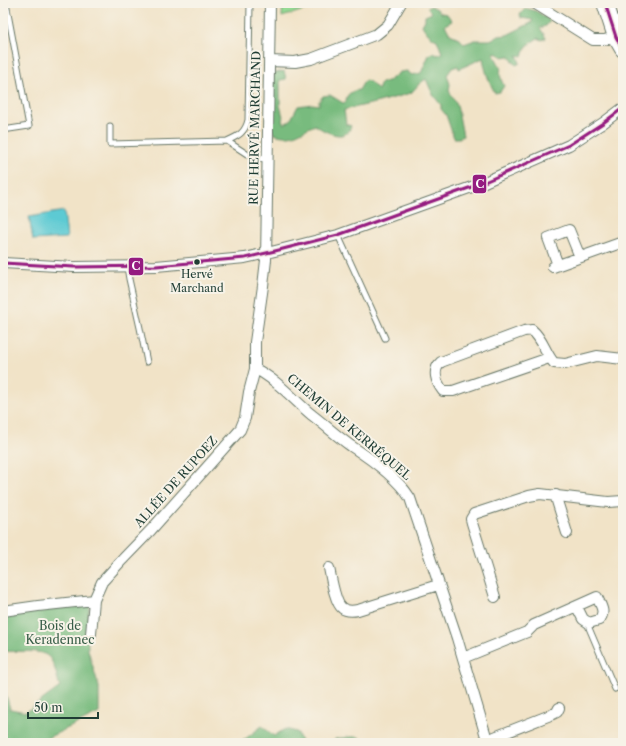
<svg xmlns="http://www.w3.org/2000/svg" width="626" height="746" viewBox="0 0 626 746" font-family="'Libre Caslon Text',serif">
  <rect width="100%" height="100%" fill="#f7f3e8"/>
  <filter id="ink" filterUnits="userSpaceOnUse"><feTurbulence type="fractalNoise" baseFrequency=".025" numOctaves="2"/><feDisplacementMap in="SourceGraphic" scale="8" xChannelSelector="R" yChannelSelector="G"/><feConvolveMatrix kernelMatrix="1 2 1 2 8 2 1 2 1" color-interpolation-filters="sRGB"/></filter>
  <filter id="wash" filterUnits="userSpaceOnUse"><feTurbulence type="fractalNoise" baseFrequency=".012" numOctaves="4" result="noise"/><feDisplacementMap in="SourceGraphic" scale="16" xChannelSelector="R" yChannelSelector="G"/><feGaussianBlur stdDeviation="0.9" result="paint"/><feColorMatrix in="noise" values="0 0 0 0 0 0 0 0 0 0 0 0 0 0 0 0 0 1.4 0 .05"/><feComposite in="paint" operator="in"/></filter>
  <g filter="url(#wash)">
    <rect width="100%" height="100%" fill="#f1e3c7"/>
    <path fill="#96db94" stroke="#5a8c64" d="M283 3H311L314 5H320L282 17Z"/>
    <path fill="#78bb7e" stroke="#4c7c59" d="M431 6 437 9 441 13 447 14 452 21 445 25 450 34 459 38 464 44 475 40H490L499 36 507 35 531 23 533 20 521 18 520 14 525 9C534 8 544 16 550 21L546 26 540 28 546 38 542 40 538 38C530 43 525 46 522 56L517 55 520 63 516 65 509 56 503 57 494 52V55L501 68C499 74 501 80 504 86L500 92 495 93C489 82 485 71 483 58L459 69 458 66 452 68 447 75 450 84 449 91 457 105 463 136 459 138H454L446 115 441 109V105L433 95 426 79 420 83 411 93 379 102 344 110 346 124 351 126C346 143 325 132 315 125 298 132 293 140 274 134L271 127V78L275 73 284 71 286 79 280 80V105L283 117 282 121 284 124 290 121 298 106 312 104 319 105V101L323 96 330 95 343 103 346 102C346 94 351 91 359 90L365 80 369 81 378 90 381 83 390 80 400 72 407 71 412 75 421 73 429 55 434 53 437 55 442 53 437 40C431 38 425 31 422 25L425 20V16L432 13 427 8Z
      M90 604 87 625 88 650 99 687V713L41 741 42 743H3V683L10 709 26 712 60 687C57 678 55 664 49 657 40 648 15 653 3 651V614Z
      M262 726 274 736 285 729 297 732 302 743H240Z
      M349 737H359L365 743H334L335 739Z"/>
    <path fill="#5dcad3" stroke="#3e8484" d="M64 211 67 238 33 240 29 217Z"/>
  </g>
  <g filter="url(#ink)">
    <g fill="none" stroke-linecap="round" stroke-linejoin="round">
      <defs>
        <path id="service" d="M110 126V144L227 141 253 158 267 159
          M3 130 29 126 6 3
          M227 141C238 136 245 133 248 120L250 3
          M338 235 385 338
          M127 267 129 279 140 328 147 362
          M589 623V628L615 689"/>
        <path id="minor" d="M270 3 266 260 263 286 255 342V369C274 377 296 402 312 415 325 425 338 437 351 446 371 459 397 477 410 498L457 638 488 743
          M534 3 593 40H604L616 37
          M269 61 295 62 311 59 377 34 388 25 401 3
          M3 263 74 267 156 266 245 258 275 251 338 235 480 184 569 145 603 123 623 108
          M558 265 548 238 569 230 580 257
          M553 267 623 242
          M549 358 453 391H443C436 382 432 370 441 362L524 331 532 330C543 339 545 353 554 363L565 364 597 356 623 359
          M556 495 557 501 567 533
          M329 568C331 577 335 603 342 608 347 612 353 611 358 610L438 585
          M495 597 472 523 471 519 474 514 529 496 540 494 608 502 623 501
          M3 611 38 606 94 600
          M91 634 94 600 102 582 122 560 151 530 240 430 245 418 249 392 255 369
          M463 658 527 632 534 625 597 597C601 606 606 612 599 620L589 623 583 619 577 607
          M487 740 553 714 557 712 559 708"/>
        <path id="primary" d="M605 3 616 37 623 49"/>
      </defs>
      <use href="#service" stroke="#687767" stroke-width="7"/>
      <use href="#minor" stroke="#687767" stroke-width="12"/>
      <use href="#primary" stroke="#687767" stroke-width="18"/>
      <use href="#service" stroke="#fff" stroke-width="5"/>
      <use href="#minor" stroke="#fff" stroke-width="10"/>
      <use href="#primary" stroke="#fff" stroke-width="16"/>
      <defs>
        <path id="bus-1" d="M605 3 616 37 623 49
          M3 263 74 267 156 266 245 258 275 251 338 235 480 184 569 145 603 123 623 108"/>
      </defs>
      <use href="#bus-1" stroke="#f7f3e8" stroke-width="6"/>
      <use href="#bus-1" stroke="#951b81" stroke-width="3"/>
    </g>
  </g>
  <circle fill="#1f3d34" stroke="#f7f3e8" stroke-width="1.5" cx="197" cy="262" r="3.5"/>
  <g text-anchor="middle" stroke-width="4" stroke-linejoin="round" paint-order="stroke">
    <g font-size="11" fill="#1f3d34" stroke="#f7f3e8">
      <text x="197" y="278">Hervé<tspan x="197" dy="14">Marchand</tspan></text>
    </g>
    <g font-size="12" fill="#1f3d34" stroke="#f7f3e8">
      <text transform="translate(255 128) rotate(-89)" y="4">RUE HERVÉ MARCHAND</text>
      <text transform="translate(349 427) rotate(40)" y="4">CHEMIN DE KERRÉQUEL</text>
      <text transform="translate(176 482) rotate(-48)" y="4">ALLÉE DE RUPOEZ</text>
    </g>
    <g font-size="12" fill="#375d47" stroke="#f7f3e8">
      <text x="60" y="630">Bois de<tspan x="60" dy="14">Keradennec</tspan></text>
    </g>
  </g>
  <g stroke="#f7f3e8" stroke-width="1.5">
    <rect x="472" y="174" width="15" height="20" rx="4" fill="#951b81"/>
    <rect x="128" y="257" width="16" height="19" rx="4" fill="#951b81"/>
  </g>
  <g font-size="11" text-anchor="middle" font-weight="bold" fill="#fff">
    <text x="480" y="188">C</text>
    <text x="136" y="270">C</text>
  </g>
  <rect width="626" height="746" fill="none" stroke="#f7f3e8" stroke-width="16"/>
  <path d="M28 712v6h70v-6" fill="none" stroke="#1f3d34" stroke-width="2"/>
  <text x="34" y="712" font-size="12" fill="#1f3d34" stroke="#f7f3e8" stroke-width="3" paint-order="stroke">50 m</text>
</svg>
